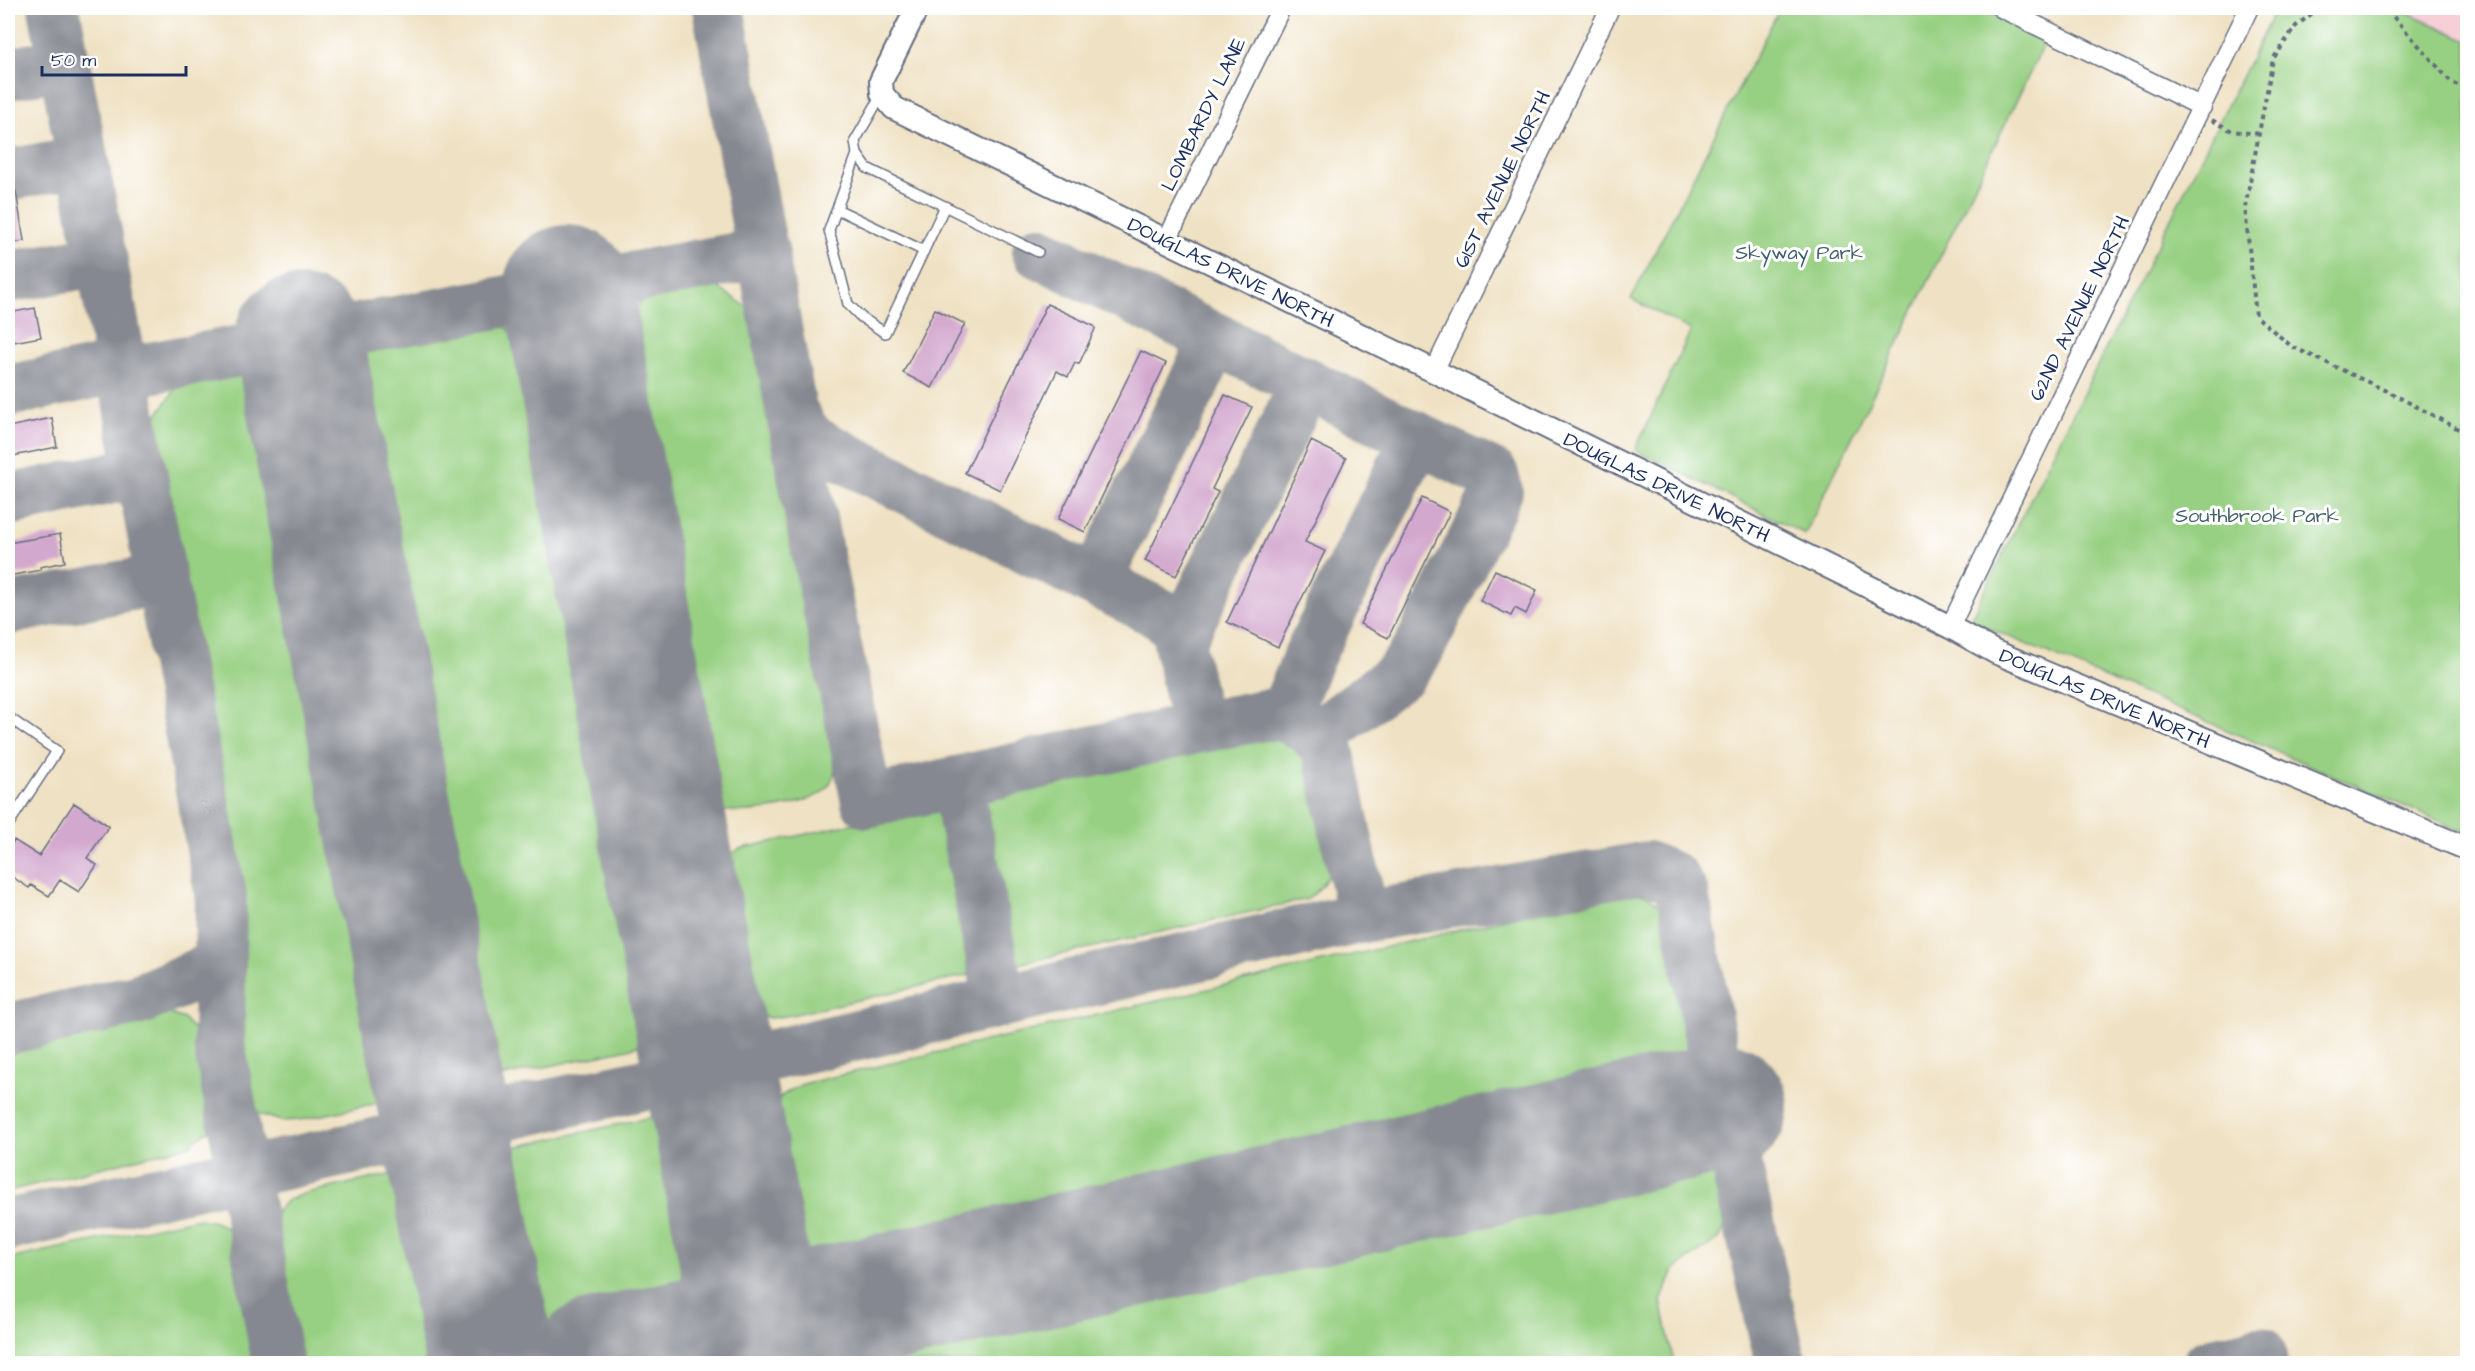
<svg xmlns="http://www.w3.org/2000/svg" width="2475" height="1371" viewBox="0 0 2475 1371" font-family="'Architects Daughter',sans-serif">
  <rect width="100%" height="100%" fill="#fff"/>
  <filter id="ink" filterUnits="userSpaceOnUse"><feTurbulence type="fractalNoise" baseFrequency=".0167" numOctaves="2"/><feDisplacementMap in="SourceGraphic" scale="12" xChannelSelector="R" yChannelSelector="G"/><feConvolveMatrix kernelMatrix="1 2 1 2 8 2 1 2 1" color-interpolation-filters="sRGB"/></filter>
  <filter id="wash" filterUnits="userSpaceOnUse"><feTurbulence type="fractalNoise" baseFrequency=".008" numOctaves="4" result="noise"/><feDisplacementMap in="SourceGraphic" scale="24" xChannelSelector="R" yChannelSelector="G"/><feGaussianBlur stdDeviation="1.35" result="paint"/><feColorMatrix in="noise" values="0 0 0 0 0 0 0 0 0 0 0 0 0 0 0 0 0 1.4 0 .05"/><feComposite in="paint" operator="in"/></filter>
  <g filter="url(#wash)">
    <rect width="100%" height="100%" fill="#efe1c3"/>
    <path fill="#f6cfd7" d="M2398 8H2467V40Z"/>
    <path fill="#98d083" stroke="#5a8070" stroke-width="1.5" d="M1780 8H1980L2046 40 1805 534 1635 450 1691 330 1631 299Z
      M2276 8H2398L2467 40V833L1970 620Z
      M704 278 754 312 837 760C835 771 833 782 825 790 809 806 730 820 710 805 701 798 699 785 695 776L611 343 648 292Z
      M495 320 542 353 546 365 627 780 648 899 665 972 670 1003 659 1031 644 1044 628 1049 300 1120 281 1121 259 1114 251 1106 245 1095 236 1029 238 897 146 430 185 376Z
      M1269 730C1286 734 1297 740 1309 753 1315 780 1334 845 1330 869 1327 882 1317 892 1308 899L791 1015 771 1018 758 1015 747 1007 731 969 716 886C716 868 724 859 739 849Z
      M1630 893 1646 895 1659 905 1671 924 1692 1045 1683 1067 1674 1077 837 1273C810 1275 795 1269 785 1244 780 1217 759 1136 768 1114 775 1098 788 1091 803 1084L1591 899Z
      M157 1009 184 1019 201 1037 215 1099 209 1130 188 1146 8 1191V1045Z
      M661 1115C677 1120 688 1128 697 1143L719 1261V1278L712 1294 695 1305 646 1318 429 1363H299L296 1359 270 1231 278 1209 288 1200 306 1193Z
      M1687 1153 1719 1166 1730 1217 1719 1239 1674 1270 1661 1301 1674 1363H832L848 1351 872 1341Z
      M194 1219C208 1219 222 1222 232 1233 251 1254 257 1333 262 1363H8V1259Z"/>
    <g fill="none" stroke-linecap="round" stroke-linejoin="round">
      <path stroke="#858890" stroke-width="52" d="M54 8 221 896 219 1044 278 1364
        M718 8 815 541 867 802 1197 728 1264 715 1284 716 1308 727 1328 750 1363 917
        M8 74 64 63
        M8 175 83 161
        M1038 252 1493 475 1497 491 1489 509 1417 652 1398 676 1318 736
        M8 277 102 260
        M123 373 764 253
        M8 391 122 367
        M792 411 803 431 814 442 1165 616 1177 632 1197 728
        M8 500 141 472
        M1096 581 1216 338
        M8 609 161 579
        M1179 643 1306 383
        M1284 716 1308 658 1417 437
        M957 782 1000 1001
        M8 1029 140 999 220 965
        M8 1225 708 1070 1363 917 1647 867 1673 878 1683 894 1723 1107 1781 1364
        M2208 1364 2260 1352 2262 1364"/>
      <path stroke="#858890" stroke-width="130" d="M568 290 666 848 764 1364
        M299 341 491 1364
        M597 1364 1723 1107"/>
    </g>
    <g id="blocks">
      <path fill="#d3a8ce" d="M8 191H16L24 241 8 244Z
        M1047 304 1094 326 1095 329 1079 364 1075 363 1068 377 1057 371 1000 490 965 473Z
        M35 308 41 337 8 343V313Z
        M935 309 965 324 932 388 903 373Z
        M1141 351 1166 363 1085 532 1058 519Z
        M1225 395 1252 407 1212 489 1218 492 1176 576 1145 561Z
        M52 418 57 447 8 457V427Z
        M1311 441 1346 458 1305 542 1325 551 1278 647 1227 622Z
        M1422 498 1450 512 1388 638 1360 624Z
        M60 534 65 562 40 567 41 570 8 576V543Z
        M1495 570 1537 590 1526 614 1515 608 1511 616 1480 601Z
        M74 803 109 826 87 858 97 865 79 892 60 880 49 896 31 885 29 888 8 874V851L14 840 39 856Z"/>
    </g>
  </g>
  <g filter="url(#ink)">
    <use href="#blocks" fill-opacity="0" stroke="#656d81" stroke-width="1.5"/>
    <g fill="none" stroke-linecap="round" stroke-linejoin="round">
      <defs>
        <path id="service" d="M882 94 855 141 857 154 867 168 1038 252
          M857 154 829 230 848 304 861 317 885 333 945 206
          M837 209 924 251
          M8 717 57 751 8 825"/>
        <path id="minor" d="M2001 8 2202 107
          M1167 240 1281 8
          M1434 371 1610 8
          M1950 627 2249 8"/>
        <path id="tertiary" d="M917 8 881 81 882 94 894 108 1434 371 1950 627 1995 652 2468 849"/>
      </defs>
      <use href="#service" stroke="#656d81" stroke-width="12"/>
      <use href="#minor" stroke="#656d81" stroke-width="21"/>
      <use href="#tertiary" stroke="#656d81" stroke-width="26"/>
      <path stroke="#656d81" stroke-width="4" stroke-dasharray="4.5 4.5" stroke-linecap="butt" d="M2319 8 2296 26 2273 59 2245 208 2256 316 2291 346 2389 392 2468 434
        M2369 8 2389 12 2452 83 2468 88
        M2212 120 2232 131 2260 134"/>
      <use href="#service" stroke="#fff" stroke-width="9"/>
      <use href="#minor" stroke="#fff" stroke-width="18"/>
      <use href="#tertiary" stroke="#fff" stroke-width="22"/>
    </g>
  </g>
  <g text-anchor="middle" stroke-width="6" stroke-linejoin="round" paint-order="stroke">
    <g font-size="20" fill="#1b2f5e" stroke="#fff">
      <text transform="translate(1203 114) rotate(-64)" y="7">LOMBARDY LANE</text>
      <text transform="translate(1502 179) rotate(-64)" y="7">61ST AVENUE NORTH</text>
      <text transform="translate(1231 272) rotate(26)" y="7">DOUGLAS DRIVE NORTH</text>
      <text transform="translate(2079 308) rotate(-64)" y="7">62ND AVENUE NORTH</text>
      <text transform="translate(1667 487) rotate(26)" y="7">DOUGLAS DRIVE NORTH</text>
      <text transform="translate(2105 698) rotate(23)" y="7">DOUGLAS DRIVE NORTH</text>
    </g>
    <g font-size="20" fill="#405f69" stroke="#fff">
      <text x="1799" y="259">Skyway Park</text>
      <text x="2257" y="522">Southbrook Park</text>
    </g>
  </g>
  <rect width="2475" height="1371" fill="none" stroke="#fff" stroke-width="30"/>
  <path d="M42 66v9h144v-9" fill="none" stroke="#1b2f5e" stroke-width="3"/>
  <text x="51" y="66" font-size="18" fill="#1b2f5e" stroke="#ffffff" stroke-width="4.5" paint-order="stroke">50 m</text>
</svg>
